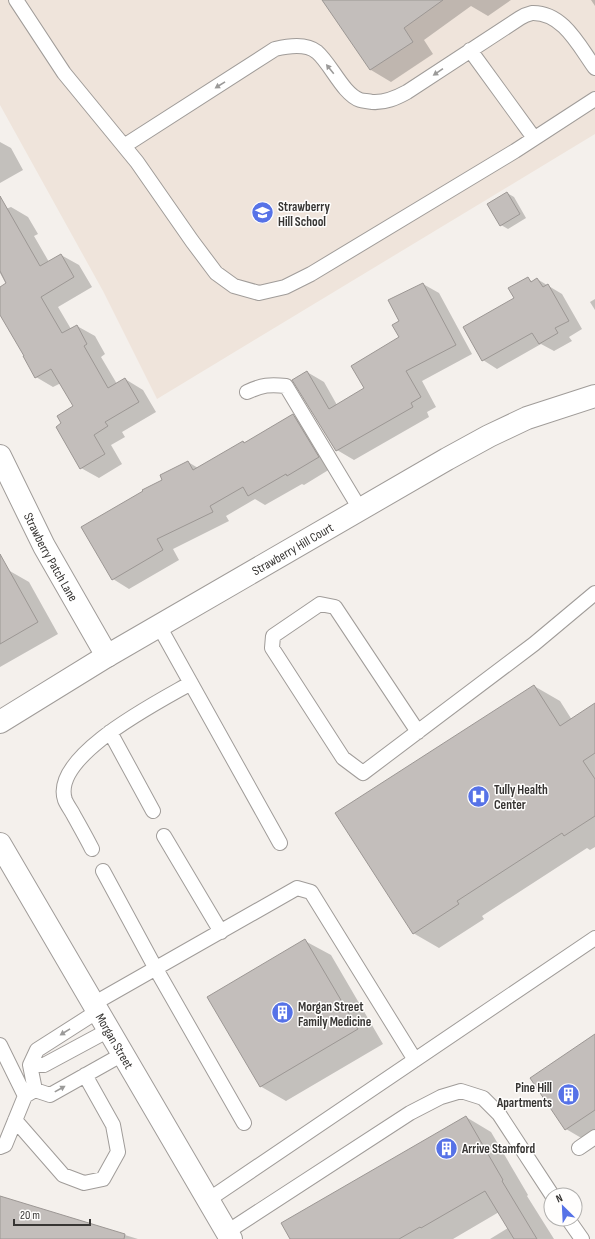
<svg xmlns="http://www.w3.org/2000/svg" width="595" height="1239" viewBox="0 0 595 1239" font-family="'Sofia Sans Condensed',sans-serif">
  <rect width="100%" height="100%" fill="#f4f0ec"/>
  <path fill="#efe4db" d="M0 0H595V134L157 399 103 291 0 105Z"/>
  <path fill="#0003" d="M323 0H511L488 16 471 6 424 40 433 54 391 82 371 70Z
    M591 0H595V6Z
    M0 142 11 148 23 170 0 183Z
    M507 193 514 197 526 218 508 229 501 225Z
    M11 207 28 217 38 234 34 236 49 262 61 255 79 265 92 287 58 307 71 329 77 326 95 336 105 354 101 357 117 384 125 379 143 390 156 412 122 432 125 437 111 445 122 464 99 478 81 468 63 424 75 407 61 383 53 387 36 377 25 356 0 313V288L6 284 0 273V211Z
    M528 279 533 282 537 279 562 294 582 329 569 337 572 341 554 351 541 344 497 369 483 360 515 298Z
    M423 284 439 293 472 354 422 381 436 407 427 412 429 417 354 460 337 450 307 372 324 382 337 405 365 388 400 338V322Z
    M595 299V310L590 302Z
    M293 416 310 425 335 466 304 485 302 484 265 505 255 499 226 516 229 521 173 549 179 560 129 589 113 579 164 480 188 462 198 468 243 442 245 443Z
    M8 570 29 582 58 634 0 667V574Z
    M534 686 560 701 572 720 595 704V847L590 850 587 848 482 916 484 919 439 948 413 933Z
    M305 941 331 955 383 1044 286 1101 260 1086Z
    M595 1035V1146L566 1129Z
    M466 1117 491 1132 528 1195 527 1196 554 1239H490L508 1228 499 1212 453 1239H291Z
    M0 1197 138 1239H0Z"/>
  <path fill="#c3bebb" stroke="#9c9794" d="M322 0H443L404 28 413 42 370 70Z
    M507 192 520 214 500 226 487 204Z
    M0 196 40 266 61 254 74 277 41 297 62 333 77 325 87 344 84 346 108 388 125 378 139 402 105 422 108 426 94 435 105 454 80 469 56 427 61 423 57 416 73 406 51 369 35 378 23 356H24L0 315V287L6 283 0 271Z
    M528 277 531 282 537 278 543 287 548 284 569 321 555 328 558 333 539 344 532 333 482 361 463 327 514 298 508 288Z
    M423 283 456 345 406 371 421 397 411 403 413 407 336 451 292 380 307 371 329 409 364 388 351 366 399 337 392 325 399 321 388 300Z
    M293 414 319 457 287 476 286 474 248 496 243 487 210 506 213 512 157 539 163 550 112 580 81 527 143 491 142 490 162 480 160 475 188 461 193 470 243 441 244 443Z
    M0 554 38 622 0 644Z
    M534 685 560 726 595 703V753L583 761 595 779V816L564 836 562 833 457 901 459 904 413 934 335 813Z
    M305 939 358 1029 260 1087 207 997Z
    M595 1034V1110L565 1130 530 1078Z
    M466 1116 503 1180 502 1181 537 1239H514L485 1191 421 1228 420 1227 399 1239H290L281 1223Z
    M0 1196 125 1234 124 1239H0Z"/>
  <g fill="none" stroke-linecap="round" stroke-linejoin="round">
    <defs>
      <path id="service" d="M16 0 64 73 137 162 192 241 216 273 234 286 259 293 285 287 311 274 515 151 595 99
        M470 50 534 138
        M124 146 275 49C288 46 306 43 317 52 331 64 343 94 360 100 363 101 368 101 372 102 385 103 396 98 407 92L520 18C523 16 528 14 532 13 563 12 579 46 595 68
        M247 392C262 385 270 384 286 386L360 509
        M159 626 280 843
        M110 732 153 811
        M418 732 335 607 320 604 273 636 272 648 343 758 363 773 534 644 595 593
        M164 836 221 932
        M92 849C86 837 79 825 73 814 71 810 67 805 65 800 50 756 160 701 191 683
        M103 871 156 969 244 1123
        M93 1004 297 888 311 892 415 1060
        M98 1011 37 1050 30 1065 35 1090 50 1095 123 1054
        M0 1045 25 1096 35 1090
        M30 1065H44L109 1030
        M15 1120 63 1175 84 1183 103 1179 118 1152 113 1125 85 1075
        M0 1147 5 1145 25 1096
        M579 1148 595 1137
        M208 1200 595 938
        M568 1219 582 1239
        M227 1232 410 1113 441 1097 461 1091 483 1098 499 1114 552 1195"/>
      <g id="minor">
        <path id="s1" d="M0 456 44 546 107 656"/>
        <path id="s2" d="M0 844 231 1239"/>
      </g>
      <g id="tertiary">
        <path id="s3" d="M0 722 107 656 447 459 489 436 527 418 595 396"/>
      </g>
    </defs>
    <use href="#service" stroke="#a09c99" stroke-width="16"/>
    <use href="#minor" stroke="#a09c99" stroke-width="24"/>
    <use href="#tertiary" stroke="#a09c99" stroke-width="24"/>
    <use href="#service" stroke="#fff" stroke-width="14"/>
    <use href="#minor" stroke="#fff" stroke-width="22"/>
    <use href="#tertiary" stroke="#fff" stroke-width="22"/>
  </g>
  <defs><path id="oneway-solid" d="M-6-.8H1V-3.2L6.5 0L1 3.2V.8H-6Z"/></defs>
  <g fill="#9b9a99">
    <use href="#oneway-solid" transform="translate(330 69) rotate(-129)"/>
    <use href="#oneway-solid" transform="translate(438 72) rotate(146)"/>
    <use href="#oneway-solid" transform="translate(220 85) rotate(148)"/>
    <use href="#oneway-solid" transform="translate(65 1032) rotate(148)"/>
    <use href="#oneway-solid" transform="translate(60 1089) rotate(-29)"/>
  </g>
  <defs>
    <symbol id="school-disc" viewBox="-11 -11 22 22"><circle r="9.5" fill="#5672e7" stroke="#fffefd"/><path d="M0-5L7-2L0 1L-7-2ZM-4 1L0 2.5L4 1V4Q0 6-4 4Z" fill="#fff"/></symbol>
    <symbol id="hospital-disc" viewBox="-11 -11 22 22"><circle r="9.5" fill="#5672e7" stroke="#fffefd"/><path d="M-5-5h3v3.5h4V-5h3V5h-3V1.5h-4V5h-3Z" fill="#fff"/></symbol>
    <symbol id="building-disc" viewBox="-11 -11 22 22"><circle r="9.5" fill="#5672e7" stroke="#fffefd"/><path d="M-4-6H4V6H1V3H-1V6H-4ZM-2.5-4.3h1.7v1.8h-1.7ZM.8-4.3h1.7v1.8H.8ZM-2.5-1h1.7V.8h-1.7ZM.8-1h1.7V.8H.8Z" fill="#fff"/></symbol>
  </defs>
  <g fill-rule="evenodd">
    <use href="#school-disc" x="250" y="200" width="25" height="25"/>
    <use href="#hospital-disc" x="466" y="784" width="25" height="25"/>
    <use href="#building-disc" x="270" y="1000" width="25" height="25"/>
    <use href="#building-disc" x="556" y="1082" width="25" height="25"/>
    <use href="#building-disc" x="434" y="1136" width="25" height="25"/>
  </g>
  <g text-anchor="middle" stroke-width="3" stroke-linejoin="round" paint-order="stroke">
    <g font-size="13" font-weight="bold" fill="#373533" stroke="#fffefd" text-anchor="start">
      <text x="278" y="211">Strawberry<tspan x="278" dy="15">Hill School</tspan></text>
      <text x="494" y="794">Tully Health<tspan x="494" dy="15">Center</tspan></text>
      <text x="298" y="1011">Morgan Street<tspan x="298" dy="15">Family Medicine</tspan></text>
      <text x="552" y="1092" text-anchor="end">Pine Hill<tspan x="552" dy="15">Apartments</tspan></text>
      <text x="462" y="1153">Arrive Stamford</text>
    </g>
    <g font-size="13" fill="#373533" stroke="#fffefd">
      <text dy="5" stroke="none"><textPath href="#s3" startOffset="340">Strawberry Hill Court</textPath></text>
      <text dy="5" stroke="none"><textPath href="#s1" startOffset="113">Strawberry Patch Lane</textPath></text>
      <text dy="5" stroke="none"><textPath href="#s2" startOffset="228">Morgan Street</textPath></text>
    </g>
  </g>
  <g transform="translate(563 1207) rotate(336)"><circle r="19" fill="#fffefd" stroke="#afaeac"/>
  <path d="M0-3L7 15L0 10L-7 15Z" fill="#5672e7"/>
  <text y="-6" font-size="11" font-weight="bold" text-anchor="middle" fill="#373533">N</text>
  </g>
  <path d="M14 1219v6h76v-6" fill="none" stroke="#373533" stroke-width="2"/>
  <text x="20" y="1219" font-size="12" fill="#373533" stroke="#fffefd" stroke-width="3" paint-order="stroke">20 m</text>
</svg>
